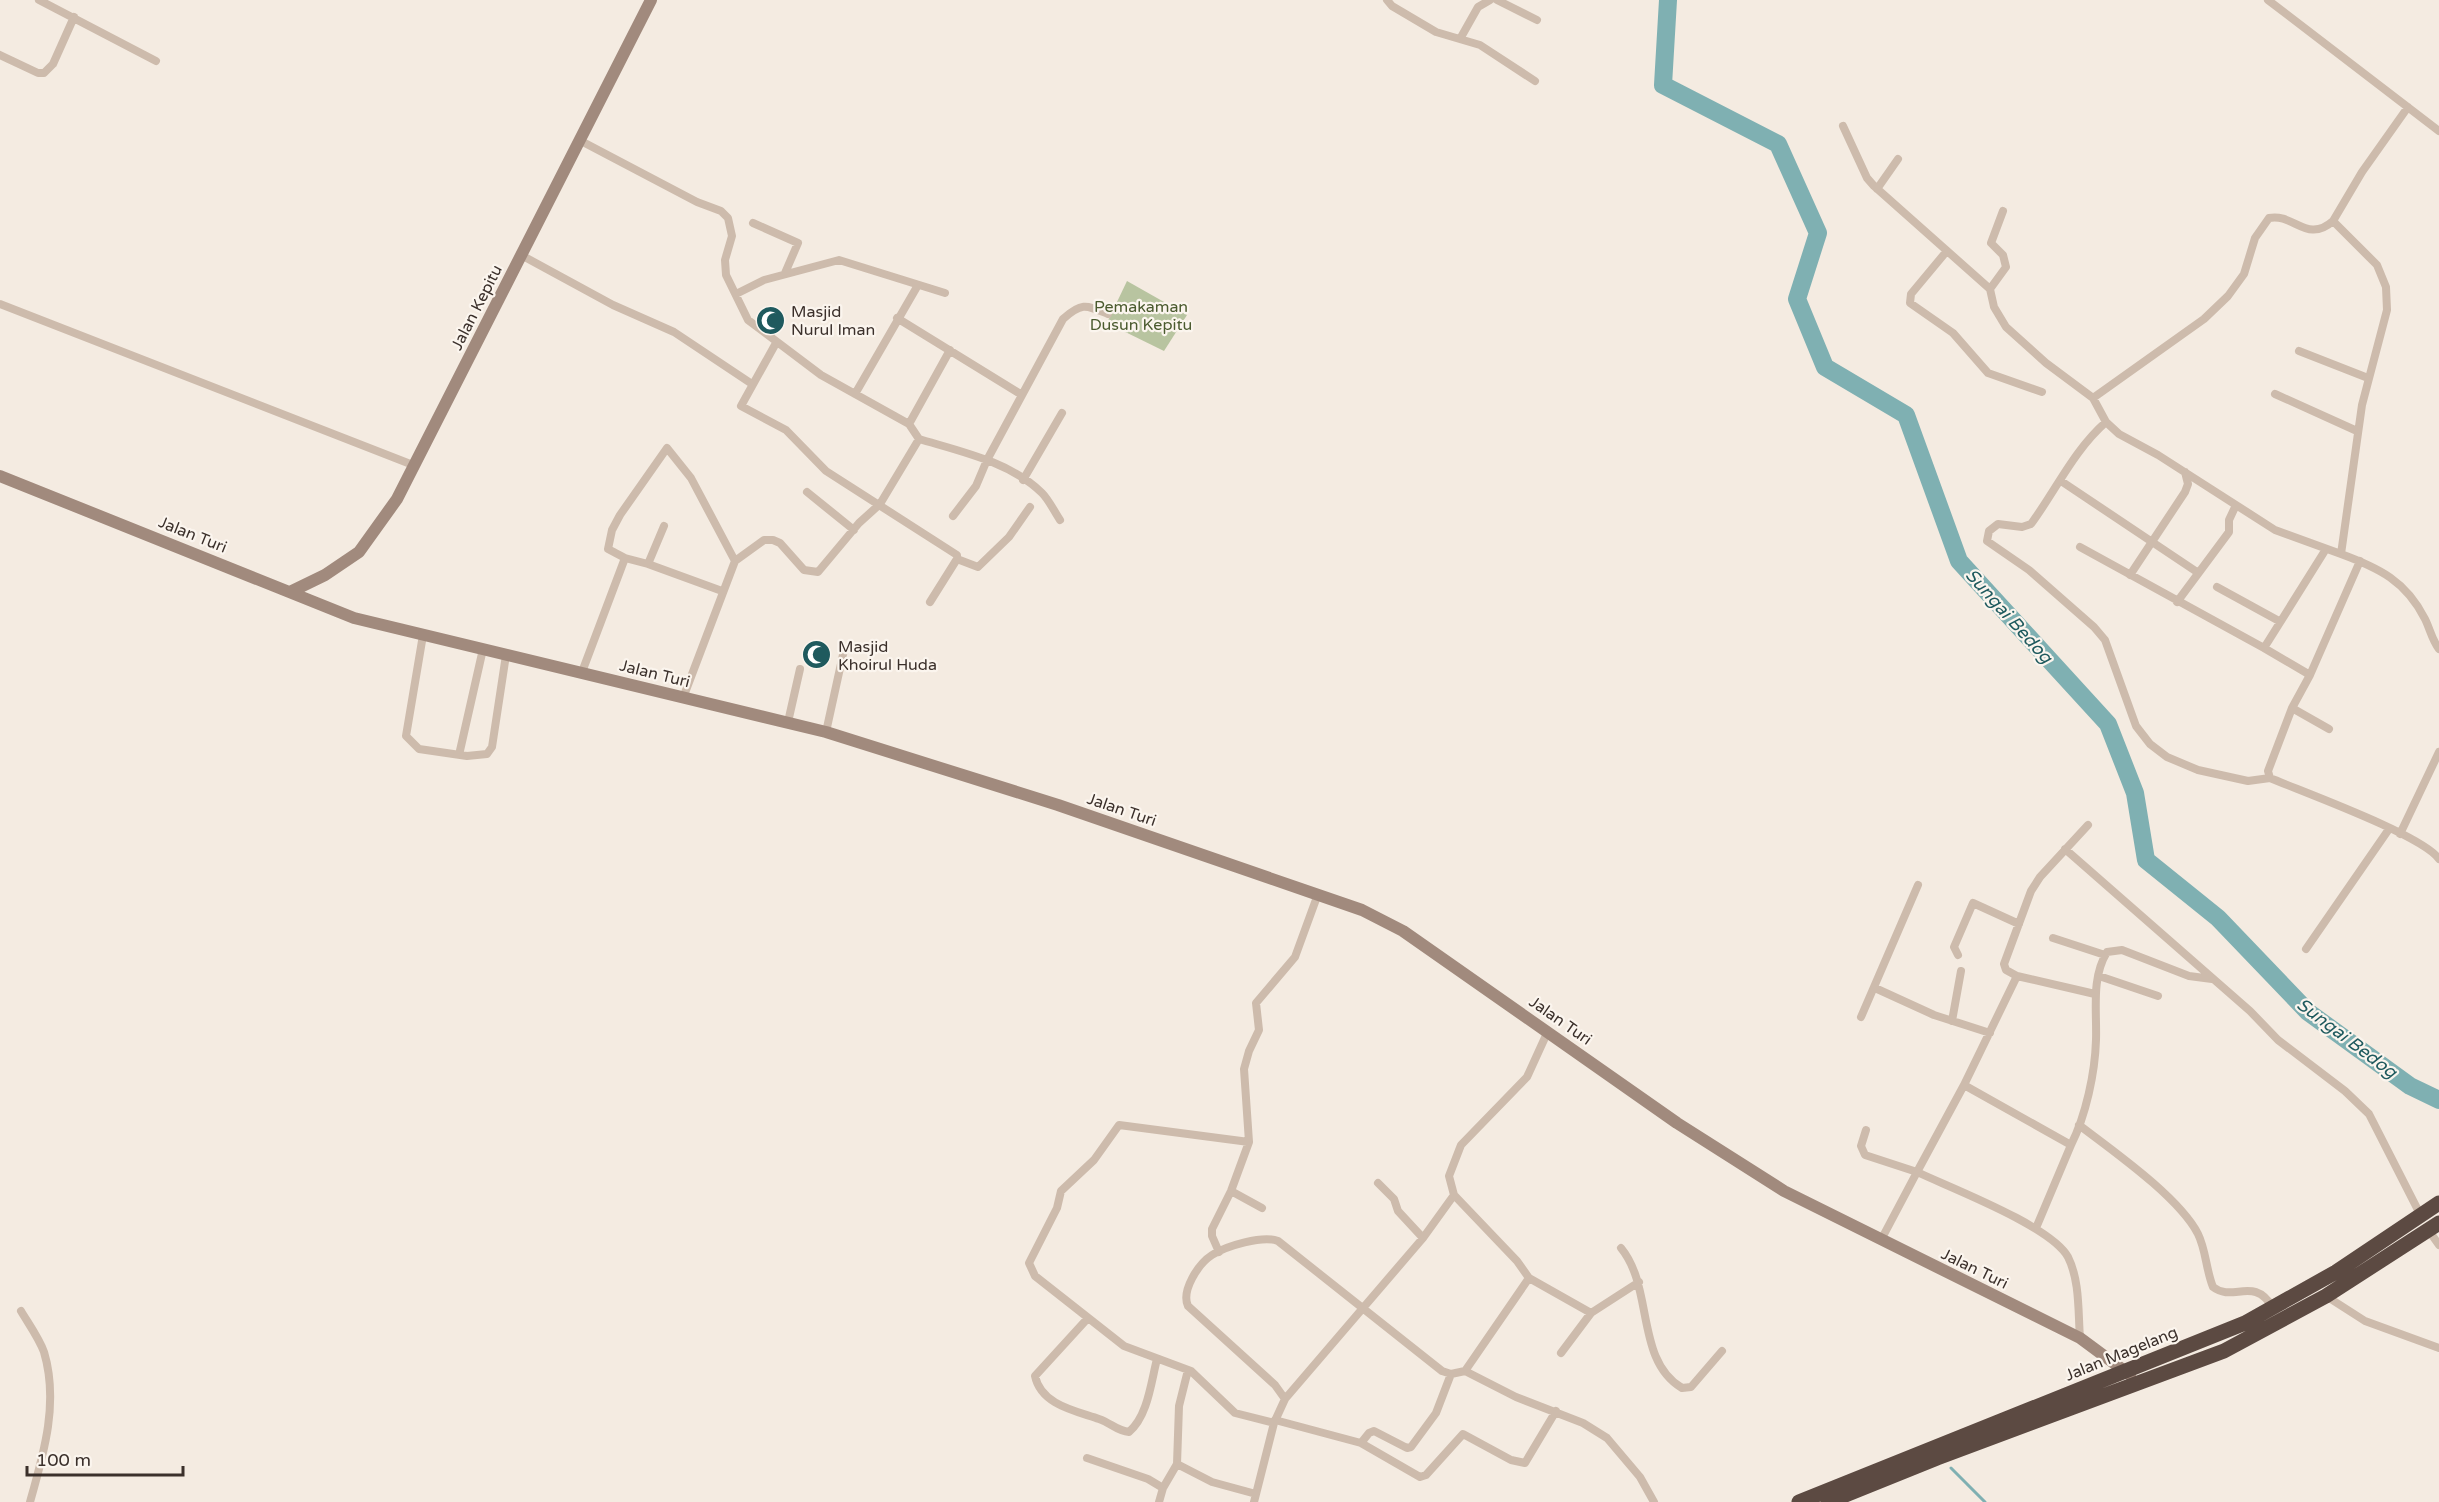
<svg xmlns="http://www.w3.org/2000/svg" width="2439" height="1502" viewBox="0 0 2439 1502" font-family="'Varela Round',sans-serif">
  <rect width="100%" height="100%" fill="#f4ebe1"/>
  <path fill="#b8c4a0" d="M1127 281 1187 315 1164 351 1107 323Z"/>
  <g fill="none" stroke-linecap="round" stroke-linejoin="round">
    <path stroke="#7fb0b2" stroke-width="3" d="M1951 1468 1985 1502"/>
    <path stroke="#7fb0b2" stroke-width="18" d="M1668 0 1663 85 1778 144 1818 233 1797 299 1825 367 1906 415 1959 561 2108 724 2135 793 2146 860 2218 918 2308 1012 2410 1086 2439 1100"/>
    <path stroke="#cdbbac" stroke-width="8" d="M39 0 156 61
      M1387 0 1392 6 1436 32 1480 45 1535 81
      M1497 0 1537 20
      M2268 0 2439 131
      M1460 39 1478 7 1490 0
      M0 55 38 73H44L53 64 74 17
      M2408 107 2362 172 2333 221 2377 265 2386 287 2387 310 2362 405 2341 554C2379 568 2406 581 2425 619 2430 629 2432 640 2439 649
      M1843 126 1867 178 1874 186 1990 289 1994 307 2006 327 2046 363 2093 398 2106 422 2119 434 2158 455 2275 530 2341 554
      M581 141 697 202 721 211 728 218 732 236 725 260 726 275 748 320 821 375 909 424 919 439C959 451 1011 462 1042 493 1049 500 1054 511 1060 520
      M1877 189 1898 159
      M753 223 798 243 785 273
      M1946 252 1911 294 1910 303 1953 333 1988 373 2042 392
      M521 255 613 305 674 332 752 384
      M1990 289 2006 267 2003 255 1991 243 2003 211
      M736 294 764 280 839 260 945 293
      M0 304 413 465
      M897 318 1022 395
      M776 343 741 406 786 430 826 471 957 555V559L930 602
      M2299 351 2368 378
      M855 394 918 285
      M2275 394 2357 431
      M2093 398 2204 319 2228 296 2244 274 2255 238 2269 218C2294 213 2307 244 2333 221
      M2106 422C2074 450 2056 490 2031 524L2022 527 1998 524 1989 531 1987 541 2029 570 2094 627 2105 640 2136 726 2150 744 2167 757 2198 770 2248 781 2270 778
      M909 424 950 350
      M1023 480 1062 413
      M2061 481 2197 572
      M807 492 854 530
      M953 516 976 486 987 460 1063 319C1082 302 1086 305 1108 314
      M664 526 648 564 722 591
      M2080 547 2264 648
      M2326 549 2264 648 2310 675 2292 708 2268 771 2270 778C2303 792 2422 835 2439 859
      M625 558 608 549 612 530 620 515 667 448 691 478 735 561
      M957 559 978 567 1009 537 1030 507
      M2130 575 2185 492 2188 484 2185 472
      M2217 587 2279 621
      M2177 602 2229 532V520L2236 505
      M423 635 406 736 419 749 467 756 487 754 492 747 506 655
      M582 672 625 558 648 564
      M2310 675 2360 561
      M683 698 735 561 764 540H773L780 543 804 570 818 572 859 523 880 504 919 439
      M2292 708 2329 729
      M788 722 800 669
      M826 732 844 650
      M459 755 483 649
      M2088 825 2040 877 2031 891 2004 964 2006 970 2017 976 2095 994
      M2400 834 2439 752
      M2065 849 2250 1011 2278 1040 2345 1091 2369 1114 2421 1216
      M2053 938 2105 955
      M2306 949 2389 829
      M1958 955 1954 947 1973 903 2019 924
      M2099 976 2158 996
      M1875 988 1934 1015 1990 1033
      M1861 1017 1918 885
      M1952 1021 1961 971
      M1964 1085 2017 976
      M2079 1125C2113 1151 2179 1197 2198 1234 2206 1250 2206 1270 2213 1287 2233 1303 2254 1275 2273 1308
      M1866 1130 1861 1146 1865 1155 1917 1172 1964 1085 2071 1145 2036 1228
      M1249 1142 1119 1125 1094 1160 1061 1191 1057 1208 1029 1263 1035 1276 1124 1346 1191 1371 1235 1413 1274 1423
      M2071 1145C2086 1115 2095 1073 2096 1040 2097 1011 2091 978 2107 952L2122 950 2189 976 2212 979
      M1378 1183 1394 1199 1398 1211 1423 1238
      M1231 1191 1262 1208
      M2429 1231 2439 1245
      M1881 1240 1917 1172C1951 1188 2051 1226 2068 1257 2080 1281 2078 1312 2080 1338
      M1621 1248C1654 1288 1635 1360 1682 1388L1691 1387 1722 1351
      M1219 1252 1212 1236V1229L1231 1191 1249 1142 1244 1069 1249 1051 1259 1030 1256 1003 1295 957 1318 894
      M1529 1278 1591 1313
      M2326 1296 2365 1321 2439 1348
      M21 1311C28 1323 39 1338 44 1352 59 1402 44 1453 30 1502
      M1088 1318 1035 1376C1041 1405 1076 1411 1099 1419 1111 1423 1117 1431 1129 1432 1148 1416 1151 1382 1157 1359
      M1561 1353 1591 1313 1639 1282
      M1465 1371 1529 1278 1517 1261 1454 1195 1449 1176 1461 1145 1527 1077 1548 1031
      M1285 1399 1423 1238 1454 1195
      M1275 1420 1361 1443 1369 1433 1374 1431 1407 1448 1411 1447 1436 1413 1451 1374
      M1361 1443 1420 1477 1426 1475 1463 1434 1511 1460 1525 1463 1556 1411
      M1087 1458 1148 1479 1163 1488
      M1177 1464 1212 1482 1256 1494
      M1159 1502 1163 1488 1177 1464 1179 1406 1188 1370
      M1254 1502 1274 1423 1285 1399 1275 1385 1188 1306C1181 1291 1198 1264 1212 1255 1226 1246 1263 1235 1278 1241L1442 1371 1451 1374 1465 1371 1516 1397 1583 1423 1607 1438 1640 1477 1654 1502"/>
    <path stroke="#a18a7d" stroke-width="12" d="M0 476 354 618 826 732 1058 805 1362 910 1403 931 1677 1123 1784 1191 2080 1338 2130 1375
      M290 592 325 575 359 552 397 499 651 0"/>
    <path stroke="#5c4a42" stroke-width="15" d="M1799 1502 2245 1323 2336 1272 2439 1203
      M1828 1502 1937 1458 2224 1351 2326 1296 2439 1223"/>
  </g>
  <defs>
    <symbol id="mosque-disc" viewBox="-11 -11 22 22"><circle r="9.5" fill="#1f5a5e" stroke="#fbf5ee"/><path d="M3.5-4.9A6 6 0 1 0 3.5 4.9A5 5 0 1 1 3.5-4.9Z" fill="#fff"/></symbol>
  </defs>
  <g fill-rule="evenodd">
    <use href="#mosque-disc" x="754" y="304" width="33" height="33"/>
    <use href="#mosque-disc" x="800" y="638" width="33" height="33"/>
  </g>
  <g text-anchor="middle" stroke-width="4.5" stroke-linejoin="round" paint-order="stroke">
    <g font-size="16" fill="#4a5a2e" stroke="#fbf5ee">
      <text x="1141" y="312">Pemakaman<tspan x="1141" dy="18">Dusun Kepitu</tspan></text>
    </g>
    <g font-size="16" fill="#3b302b" stroke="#fbf5ee">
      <text transform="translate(476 307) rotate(-63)" y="6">Jalan Kepitu</text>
      <text transform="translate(193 534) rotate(22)" y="6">Jalan Turi</text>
      <text transform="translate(655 673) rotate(14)" y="6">Jalan Turi</text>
      <text transform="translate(1122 809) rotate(19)" y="6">Jalan Turi</text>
      <text transform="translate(1561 1020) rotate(35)" y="6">Jalan Turi</text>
      <text transform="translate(1975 1268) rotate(26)" y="6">Jalan Turi</text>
      <text transform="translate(2121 1353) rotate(-22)" y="6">Jalan Magelang</text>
    </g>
    <g font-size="16" fill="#3b302b" stroke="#fbf5ee" text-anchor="start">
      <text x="791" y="317">Masjid<tspan x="791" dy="18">Nurul Iman</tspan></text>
      <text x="838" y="652">Masjid<tspan x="838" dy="18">Khoirul Huda</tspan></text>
    </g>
    <g font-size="18" font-style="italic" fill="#1f5a5e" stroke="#fbf5ee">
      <text transform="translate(2009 616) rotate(48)" y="6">Sungai Bedog</text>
      <text transform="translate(2347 1038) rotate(37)" y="6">Sungai Bedog</text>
    </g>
  </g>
  <path d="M27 1466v9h156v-9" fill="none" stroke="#3b302b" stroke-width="3"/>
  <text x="36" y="1466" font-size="18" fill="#3b302b" stroke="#fbf5ee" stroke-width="4.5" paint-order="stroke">100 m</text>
</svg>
